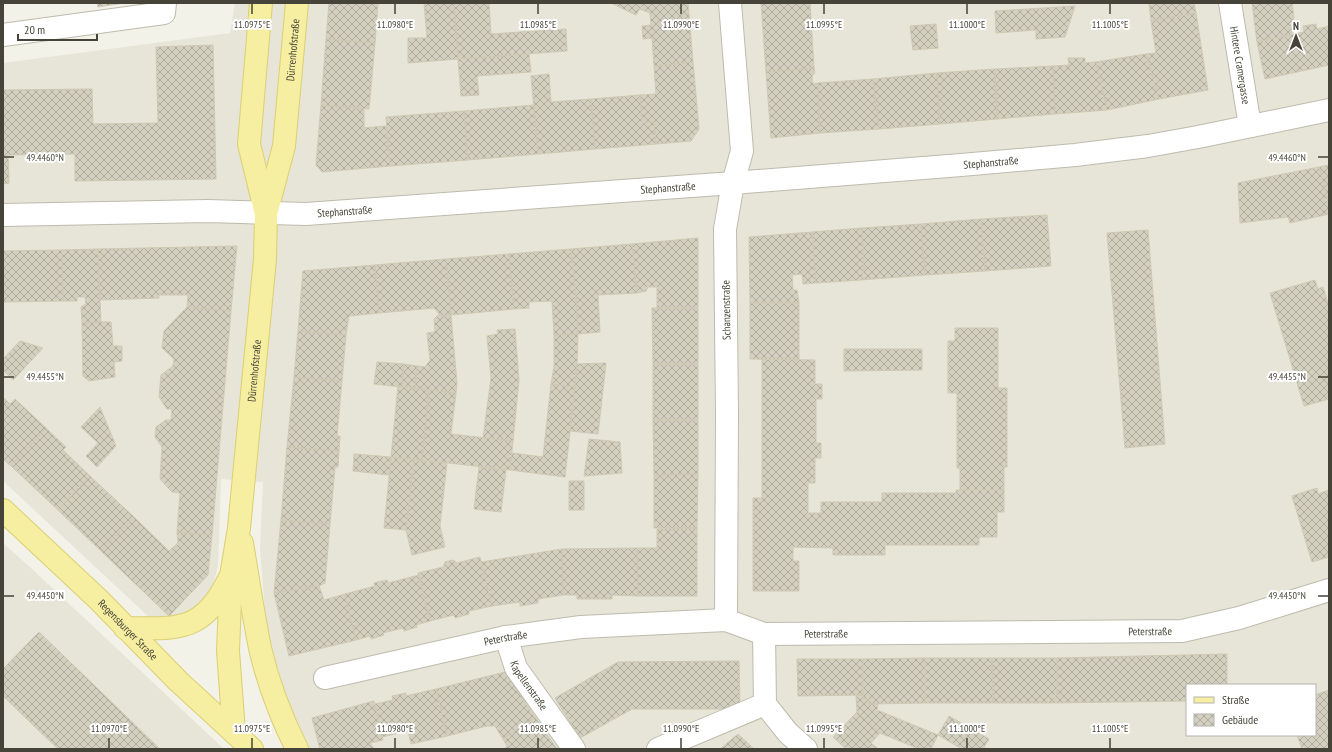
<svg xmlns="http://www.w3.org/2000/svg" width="1332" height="752" viewBox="0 0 1332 752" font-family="'PT Sans Narrow',sans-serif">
  <defs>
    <pattern id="building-cross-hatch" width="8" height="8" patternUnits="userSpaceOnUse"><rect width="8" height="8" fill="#d4d0c0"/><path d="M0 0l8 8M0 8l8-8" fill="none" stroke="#aeaa9d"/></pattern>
  </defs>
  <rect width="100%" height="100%" fill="#f3f2e9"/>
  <path fill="#e7e5d8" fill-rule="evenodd" d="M235 3H1329V749H305L292 722 266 625 260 550 263 482 221 479 218 567 213 584 205 601 192 613 155 620 149 617 3 481V63L230 33ZM1187 685H1315V735H1187Z
    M3 543 32 569 224 749H3Z"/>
  <path fill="url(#building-cross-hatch)" stroke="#cec9b3" d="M97 3H124L98 7Z
    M329 3H378L375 43 326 39Z
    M424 3H454L458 59 408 63V38H427Z
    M454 3H489L491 34 566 29 567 51 458 59Z
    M611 3H643L636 15Z
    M643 3H688L693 62 654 66 652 38 643 39 642 26 651 25 650 13 640 9Z
    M761 3H810L814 68 766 72Z
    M1149 3H1194L1196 13 1151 21Z
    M1252 3H1292L1294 18 1290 23 1292 34 1257 42Z
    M1075 6 1065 37 1036 39V30L996 33 995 11Z
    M1196 13 1208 90 1159 99 1146 54 1156 53 1151 21Z
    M936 24 938 48 913 50 910 26Z
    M1316 24 1317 29 1329 26V65L1265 79 1257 42 1304 32 1303 26Z
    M326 39 375 43 369 109 321 105Z
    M213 45 216 179 75 181V154L8 155 9 183 3 184V90L92 89 93 124 158 123 156 47Z
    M529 54 531 72 477 76 479 95 461 96 458 59Z
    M1146 54 1159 99 1107 110 1096 62Z
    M1068 58H1085V63L1096 62 1107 110 1055 114 1053 66 1069 65Z
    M693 62 699 129 691 141 656 144 654 122 642 123 640 95 656 94 654 66Z
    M1053 66 1055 114 997 119 995 69Z
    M814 68 815 73 812 76 813 84 818 83 820 133 771 138 766 72Z
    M995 69 997 119 940 124 937 73Z
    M937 73 940 124 879 129 873 79Z
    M549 74 551 102 591 99 595 149 538 154 531 76Z
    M873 79 879 129 820 133 818 83Z
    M640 95 642 123 654 122 656 144 595 149 591 99Z
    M321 105 364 109V128L386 126 390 166 322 172 316 165Z
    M534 105 538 154 468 160 464 111Z
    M464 111 468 160 390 166 386 117Z
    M1329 165V205L1319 167Z
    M1319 167 1329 205V214L1290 223 1288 217 1240 223 1238 183Z
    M1047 215 1051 266 985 271 981 219Z
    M981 219 985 271 925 275 921 224Z
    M921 224 925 275 861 280 864 269 862 228Z
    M862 228 864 269 861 280 816 283 812 232Z
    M1148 230 1165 444 1125 448 1107 233Z
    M812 232 816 283 803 284 802 274 792 275 793 290H797L799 303H750L749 237Z
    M698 238V308H657V287H648L646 291 637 293 632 244Z
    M632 244 637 293 598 295 600 332 578 334 576 297 571 249Z
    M237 246 231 311 187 307 188 295H159V298L100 300 98 249Z
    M98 249 101 322 82 323 81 307 86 304 85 297H77V301H63L62 250Z
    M571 249 576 297 578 334 554 335 552 301 529 302V308L514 309 509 254Z
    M62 250 63 301 3 302V251Z
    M509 254 514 309 451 315 446 259Z
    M446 259 451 315 441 316 434 308 379 313 375 265Z
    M375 265 379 313 349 316 346 335 298 331 303 271Z
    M1315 280 1318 289 1323 287 1329 306V399L1304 406 1270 293Z
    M750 303H799V360L750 359Z
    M187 307 231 311 212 535 177 532 180 493 172 492 160 479 162 447 155 437 156 427 166 420H171L172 409H167L159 397 161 375 173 366 174 359 162 348 164 331Z
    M652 308H698V364H653Z
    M439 314 441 316 451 315 457 383 456 393 415 388 417 366 425 367 430 360 427 333 435 332 434 319Z
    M101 322H111L113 346H122V361L114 362 115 377 89 381 83 376 82 323Z
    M955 328H998V388H1007V467H1004V490H960V468H957V393H948V341H955Z
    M515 329 519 380 513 441 483 438 491 378 487 336 498 334 497 330Z
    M298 331 346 335 342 381 294 377Z
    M578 334 577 364 575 387 551 384 554 366V335Z
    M20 341 43 348 13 380 3 370V359Z
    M844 349H922V370L844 371Z
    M762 359 815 360V384H822V399H816V443H821V458H815V483H808V513H821V502H882V493H956V490H1004V512H997V537H979V545H885V555H833V548L793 547V561H799V591H753V498H762Z
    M377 362 404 364 402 387 374 384Z
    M606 363 598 434 570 431 577 364Z
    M404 364 417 366 415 388 402 387Z
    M653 364H698V420H653Z
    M294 377 342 381 337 436H340L339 451 287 447Z
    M551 384 575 387 565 477 510 470 512 453 543 457Z
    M398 386 429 390 422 460 391 457Z
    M429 390 456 393 451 434 513 441 510 470 422 460Z
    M3 397 10 404 15 399 46 428 11 466 3 459Z
    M100 407 116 446 97 467 86 456 98 443 81 427Z
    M653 420H698V474L654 475Z
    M46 428 66 447 63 450 90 476 58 510 11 466Z
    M589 439 620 442 622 473 584 476Z
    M287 447 339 451 338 467H335L330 524 281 520Z
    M354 454 391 457 389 475 353 471Z
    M391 457 414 460 406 530 384 528Z
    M414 460 447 463 440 526 445 547 412 555 406 530Z
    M479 467 506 470 501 512 474 509Z
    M698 474 697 528H654V475Z
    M90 476 134 517 101 551 58 510Z
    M569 481H584V510H569Z
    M1317 488 1318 494 1329 490V557L1312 562 1292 496Z
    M134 517 169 551 178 543 177 532 212 535 208 575 169 616 101 551Z
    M281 520 330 524 325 583 319 586 274 593Z
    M697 528V596H638L637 548H657V529Z
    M637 548 638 596 612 595V599H577V595H563L562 549Z
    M562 549 563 595 538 599V603L520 606V602L492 606 481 562Z
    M480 557 492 606 469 611V614L455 618 454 615 430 621 418 573 443 567 445 562 453 560 457 563Z
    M419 575 430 621 416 625 417 627 404 631 403 628 383 633 384 635 371 639 370 636 356 640 345 594 375 586 374 583 387 580 388 583Z
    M319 586 324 600 345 594 356 640 289 656 274 593Z
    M39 632 128 718 160 749H58L3 696V669Z
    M1227 654V685H1187V701L1051 703 1057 694V658Z
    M925 658H992L993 703H925Z
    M925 658V703L869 704V699H863V659Z
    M992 658H1057V694L1051 703H993Z
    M797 659H863V695L798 696Z
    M739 661 740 709H632L580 738 555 698 618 662Z
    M505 672 535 717 503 739 495 726H487L447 736 436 689Z
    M436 689 447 736 411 744 408 731 382 737 375 704 393 700 392 696 406 693V696Z
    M1329 690V749H1302L1297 735H1315V695Z
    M856 695H863V699H869V704H878L877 710 938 735 931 749H919L880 733 857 712Z
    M374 701 383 740 370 743 374 749H320L312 718Z
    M857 712 880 733 871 743 878 749H846L833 737Z
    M949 716 989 739 983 749H962L938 735Z
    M535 717 557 749H505L507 746 503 739Z
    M738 734 754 749H720Z"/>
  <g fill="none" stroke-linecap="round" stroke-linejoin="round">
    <defs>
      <g id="minor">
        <path id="s1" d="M1230 3 1250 126"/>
        <path d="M3 35 164 13 165 3"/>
        <path id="s2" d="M3 215 208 211 306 214 733 183 961 165 1075 155 1148 146 1198 137 1329 110"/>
        <path d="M726 620 727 413 725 229 733 183 742 151 730 3"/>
        <path d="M764 634 765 704 788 733 806 749"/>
        <path id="s3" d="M506 637 516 668 574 749"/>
        <path id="s4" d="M325 678 506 637 581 627 726 620 764 634 1182 631 1239 618 1329 590"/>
        <path d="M658 749 765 704"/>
      </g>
      <g id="major">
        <path d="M261 3 249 144 266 214"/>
        <path id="s5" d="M3 510 99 600 178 681 252 749"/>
        <path d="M242 543C248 578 253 614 260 648 268 683 281 717 297 749"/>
        <path d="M125 628C179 629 203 632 229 579"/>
        <path id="s6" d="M234 732 228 651 231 576 239 528 265 259 266 214 284 146 297 3"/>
      </g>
    </defs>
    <use href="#minor" stroke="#bebbad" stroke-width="24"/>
    <use href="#major" stroke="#dacf71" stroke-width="24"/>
    <use href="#minor" stroke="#fff" stroke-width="22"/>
    <use href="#major" stroke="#f6eea0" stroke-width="22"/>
  </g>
  <path fill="none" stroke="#464438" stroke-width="1.5" d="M252 4V14M395 4V14M538 4V14M681 4V14M824 4V14M967 4V14M1110 4V14M4 157H14M1318 157H1328M4 377H14M1318 377H1328M4 596H14M1318 596H1328M109 738V748M252 738V748M395 738V748M538 738V748M681 738V748M824 738V748M967 738V748M1110 738V748"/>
  <g text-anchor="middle" stroke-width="4" stroke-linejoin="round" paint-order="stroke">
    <g font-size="11" fill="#464438" stroke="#fff">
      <text dy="4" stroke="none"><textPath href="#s6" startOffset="687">Dürrenhofstraße</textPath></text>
      <text dy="4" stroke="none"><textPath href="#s1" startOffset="63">Hintere Cramergasse</textPath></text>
      <text dy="4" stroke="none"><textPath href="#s2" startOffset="990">Stephanstraße</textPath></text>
      <text dy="4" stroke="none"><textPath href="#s2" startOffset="666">Stephanstraße</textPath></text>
      <text dy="4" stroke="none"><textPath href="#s2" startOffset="342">Stephanstraße</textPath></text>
      <text transform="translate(726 310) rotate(-91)" y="4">Schanzenstraße</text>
      <text dy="4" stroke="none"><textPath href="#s6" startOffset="363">Dürrenhofstraße</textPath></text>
      <text dy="4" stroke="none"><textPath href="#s5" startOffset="173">Regensburger Straße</textPath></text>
      <text dy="4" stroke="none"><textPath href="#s4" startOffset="833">Peterstraße</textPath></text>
      <text dy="4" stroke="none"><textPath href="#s4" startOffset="509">Peterstraße</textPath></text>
      <text dy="4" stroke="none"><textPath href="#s4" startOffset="185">Peterstraße</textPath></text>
      <text dy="4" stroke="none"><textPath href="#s3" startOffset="54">Kapellenstraße</textPath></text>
    </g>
  </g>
  <g font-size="10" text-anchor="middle" fill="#464438" stroke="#fff" stroke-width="4" stroke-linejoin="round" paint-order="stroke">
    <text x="252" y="28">11.0975°E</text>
    <text x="395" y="28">11.0980°E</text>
    <text x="538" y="28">11.0985°E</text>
    <text x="681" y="28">11.0990°E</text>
    <text x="824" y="28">11.0995°E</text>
    <text x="967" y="28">11.1000°E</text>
    <text x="1110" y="28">11.1005°E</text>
    <text x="45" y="161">49.4460°N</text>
    <text x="1287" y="161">49.4460°N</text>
    <text x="45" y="380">49.4455°N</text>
    <text x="1287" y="380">49.4455°N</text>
    <text x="45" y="599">49.4450°N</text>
    <text x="1287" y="599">49.4450°N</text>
    <text x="109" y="732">11.0970°E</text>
    <text x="252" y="732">11.0975°E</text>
    <text x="395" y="732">11.0980°E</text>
    <text x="538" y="732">11.0985°E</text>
    <text x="681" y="732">11.0990°E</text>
    <text x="824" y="732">11.0995°E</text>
    <text x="967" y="732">11.1000°E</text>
    <text x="1110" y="732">11.1005°E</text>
  </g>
  <rect width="1332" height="752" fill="none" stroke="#464438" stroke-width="8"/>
  <rect x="1186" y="684" width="130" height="52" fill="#ffffff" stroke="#b5b4af"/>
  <rect x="1194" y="697" width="20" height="6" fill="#f6eea0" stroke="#b5b4af"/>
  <text x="1222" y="704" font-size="12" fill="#464438">Straße</text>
  <rect x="1194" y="714" width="20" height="12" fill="url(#building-cross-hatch)" stroke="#b5b4af"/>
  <text x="1222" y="724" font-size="12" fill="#464438">Gebäude</text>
  <g transform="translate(1296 36)" stroke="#ffffff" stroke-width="3" paint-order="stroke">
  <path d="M0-3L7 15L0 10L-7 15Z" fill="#464438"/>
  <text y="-6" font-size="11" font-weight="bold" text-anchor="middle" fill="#464438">N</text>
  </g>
  <path d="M18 34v6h79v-6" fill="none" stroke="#464438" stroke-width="2"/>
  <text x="24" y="34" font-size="12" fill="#464438" stroke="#ffffff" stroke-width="3" paint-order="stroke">20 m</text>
</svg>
